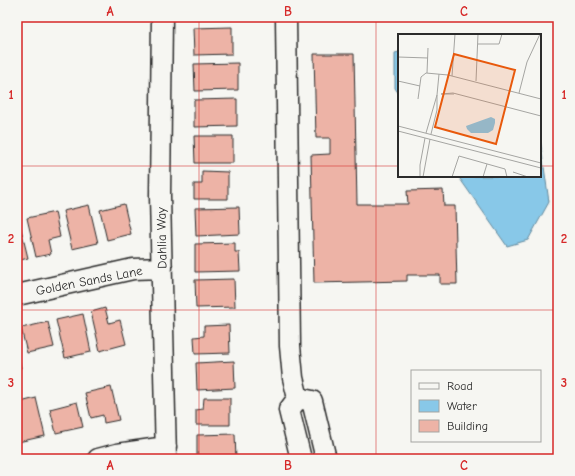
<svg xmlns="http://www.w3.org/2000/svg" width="575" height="476" viewBox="0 0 575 476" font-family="'Comic Neue',sans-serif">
  <rect width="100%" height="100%" fill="#f6f6f2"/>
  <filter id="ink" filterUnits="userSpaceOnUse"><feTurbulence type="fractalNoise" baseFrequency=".025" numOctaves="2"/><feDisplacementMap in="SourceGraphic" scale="8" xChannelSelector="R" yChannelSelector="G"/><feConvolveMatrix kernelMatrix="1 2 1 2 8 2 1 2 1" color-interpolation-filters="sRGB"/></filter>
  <g filter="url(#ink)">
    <path fill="#88c8e8" stroke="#63899c" d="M399 52V94L395 88V53Z
      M540 139 549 202 528 240 507 246 458 176H540Z"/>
    <path fill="#edb3a6" stroke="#2b2b2b" d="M232 27V54L194 55 193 28Z
      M314 54H354L357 204H408L407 191 443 190 444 206H455L457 284H440V275H407V281L314 283 311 155 330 154V138H316Z
      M238 63V90L195 91 194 64Z
      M237 99V126L194 127V100Z
      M194 136H233V163H195Z
      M202 171 228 172V199H194V184H202Z
      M124 204 131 234 107 240 100 210Z
      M89 205 98 243 72 249 63 211Z
      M239 207 240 234 196 236 195 208Z
      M55 212 60 237 48 240 51 254 36 257 27 218Z
      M20 225 28 258 17 261V226Z
      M235 243V252H239L240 271 195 272V244Z
      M234 279 235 307 196 308 195 280Z
      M105 308 109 323 120 320 126 344 100 351 91 312Z
      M83 314 91 352 65 358 56 320Z
      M48 322 54 347 27 353 21 328Z
      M229 325 230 353 195 354 194 337 204 336V326Z
      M17 350 21 368 17 369Z
      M234 361 235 388 197 390 196 363Z
      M111 387 119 420 104 423 103 415 91 418 85 393Z
      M36 398 45 436 18 442 17 403Z
      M204 398H230V425H196V410L203 409Z
      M77 402 83 427 56 433 50 409Z
      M235 434 236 459H197V435Z"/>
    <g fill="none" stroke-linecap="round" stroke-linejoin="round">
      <defs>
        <path id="minor" d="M162 17 160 196 166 459
          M286 17 290 346 293 378 298 398
          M17 295 133 269 162 268
          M298 398 312 401 326 459
          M298 398 289 410 301 459
          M98 459 117 454 166 447"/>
      </defs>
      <use href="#minor" stroke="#2b2b2b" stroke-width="23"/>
      <use href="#minor" stroke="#f6f6f2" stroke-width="20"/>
    </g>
  </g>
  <path fill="none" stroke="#d62828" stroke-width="1" stroke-opacity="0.55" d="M199 17V459M376 17V459M17 166H399M540 166H558M17 310H558"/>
  <g text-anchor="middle" stroke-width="4" stroke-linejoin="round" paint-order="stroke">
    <g font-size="13" fill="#2b2b2b" stroke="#f6f6f2">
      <text transform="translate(161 238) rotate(-91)" y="5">Dahlia Way</text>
      <text transform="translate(89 280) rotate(-11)" y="5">Golden Sands Lane</text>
    </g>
  </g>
  <g transform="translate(398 34)">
    <rect width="143" height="143" fill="#f6f6f2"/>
    <path d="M93 83 97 85V89L95 96 90 99H73L69 95 68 92Z" fill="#88c8e8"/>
    <path fill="none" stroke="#a5a5a2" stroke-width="1" d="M80 10H101L104 0M0 23 30 24M29 39 30 14M54 42 57 0M0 47 22 52M78 47 80 0M121 59 129 28 142 0M43 60 55 59 143 82M43 60H56M39 61 41 40M20 65 23 43 28 39 50 41 143 65M0 92 143 129M0 97 143 134M28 99 39 61V76L33 100M115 138 130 143M22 143V131L27 104M25 143 32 105M54 143 61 122 107 135 109 143M85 143 89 130"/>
    <path fill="#e8590c" fill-opacity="0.15" stroke="#e8590c" stroke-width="2" d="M56 20 117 36 98 110 37 93Z"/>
    <rect width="143" height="143" fill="none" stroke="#2b2b2b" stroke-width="2"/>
  </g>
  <rect width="575" height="476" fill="none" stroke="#f6f6f2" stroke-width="44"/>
  <rect x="411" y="370" width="130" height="72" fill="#f6f6f2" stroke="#a5a5a2"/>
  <rect x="419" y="383" width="20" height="6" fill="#f6f6f2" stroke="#a5a5a2"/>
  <text x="447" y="390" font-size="12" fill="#2b2b2b">Road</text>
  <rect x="419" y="400" width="20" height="12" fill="#88c8e8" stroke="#a5a5a2"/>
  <text x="447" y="410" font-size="12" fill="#2b2b2b">Water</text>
  <rect x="419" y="420" width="20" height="12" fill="#edb3a6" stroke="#a5a5a2"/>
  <text x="447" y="430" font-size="12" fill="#2b2b2b">Building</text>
  <rect x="22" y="22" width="531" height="432" fill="none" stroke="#d62828" stroke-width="1.5"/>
  <g font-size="13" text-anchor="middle" font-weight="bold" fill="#d62828">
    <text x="110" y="16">A</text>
    <text x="288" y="16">B</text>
    <text x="464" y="16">C</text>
    <text x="11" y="99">1</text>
    <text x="564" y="99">1</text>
    <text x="11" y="243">2</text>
    <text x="564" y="243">2</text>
    <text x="11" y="387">3</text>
    <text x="564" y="387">3</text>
    <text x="110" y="470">A</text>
    <text x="288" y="470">B</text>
    <text x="464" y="470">C</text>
  </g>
</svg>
